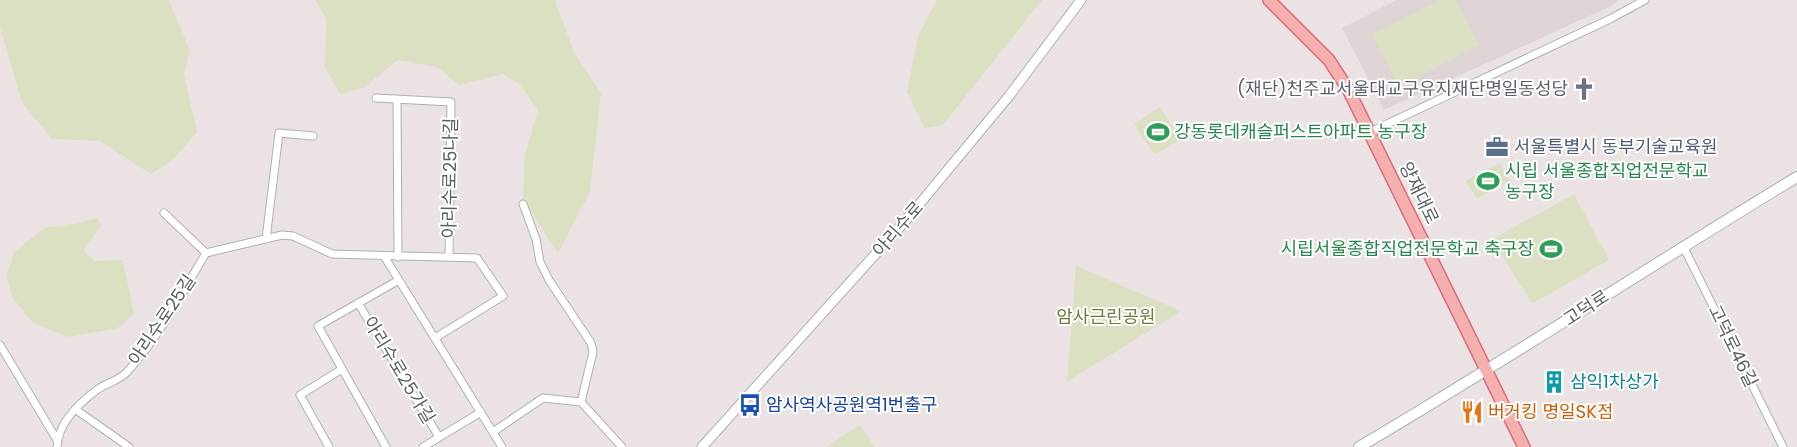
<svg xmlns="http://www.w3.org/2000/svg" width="1797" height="447" viewBox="0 0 1797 447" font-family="Poppins,'Noto Sans KR',sans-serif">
  <rect width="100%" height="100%" fill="#ebe3e3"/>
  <path fill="#ded4d5" d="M1397 0H1619L1609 7 1384 110 1342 28Z"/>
  <path fill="#dbe0c2" d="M0 0H169L190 51 184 74 197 132 171 162 151 174 100 141 52 139 22 103 0 27Z
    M315 0H555L574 52 601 93 590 192 558 253 523 199 525 154 538 110 519 84 503 74 459 85 437 67 398 60 365 87 340 94 325 68 326 19Z
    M937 0H1042L943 125 925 128 907 92 918 36Z
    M1439 0H1456L1479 45 1399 87 1372 35Z
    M1160 107 1181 139 1155 155 1134 124Z
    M1499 163 1510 181 1477 199 1466 181Z
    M1574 194 1609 260 1532 304 1492 239Z
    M97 218 102 225 83 250 95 261 123 260 134 314 118 328 67 337 33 323 12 297 7 275 14 252 46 227 65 226Z
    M1076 266 1181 311 1067 382Z
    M860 425 875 447H826Z"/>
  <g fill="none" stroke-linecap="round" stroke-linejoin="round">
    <defs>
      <path id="minor" d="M376 98 451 102 449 256
        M397 99 398 257
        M1370 132 1610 19 1645 0
        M523 204 536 239 540 262 549 280 591 343 593 352 581 402 622 447
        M164 213 206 253 282 235 293 236 332 254 477 258 503 296 435 338
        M266 239 279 133 313 136
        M1683 246 1783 447
        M384 256 502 447
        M358 303 439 437
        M0 345 57 440
        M75 409 129 447
        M493 432 543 398 581 402
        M57 447C58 423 79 403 98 389 107 383 120 380 127 372 159 337 182 293 206 253
        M329 447 300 395 342 369
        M386 447 318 326 399 280
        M423 447 481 412"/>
      <path id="tertiary" d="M702 447 907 219 1009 96 1081 0"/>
      <path id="secondary" d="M1359 447C1507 360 1650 266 1797 177"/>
      <path id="primary" d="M1269 0 1329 60 1349 91 1524 447"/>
    </defs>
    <use href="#minor" stroke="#acb1b0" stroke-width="9"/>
    <use href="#tertiary" stroke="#acb1b0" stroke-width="11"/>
    <use href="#secondary" stroke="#abb2b0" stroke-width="12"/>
    <use href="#primary" stroke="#de6975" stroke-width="14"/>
    <use href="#minor" stroke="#fff" stroke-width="7"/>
    <use href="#tertiary" stroke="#fff" stroke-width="9"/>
    <use href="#secondary" stroke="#fff" stroke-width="10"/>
    <use href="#primary" stroke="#f4b0af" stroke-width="11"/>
  </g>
  <defs>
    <symbol id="church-bare" viewBox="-9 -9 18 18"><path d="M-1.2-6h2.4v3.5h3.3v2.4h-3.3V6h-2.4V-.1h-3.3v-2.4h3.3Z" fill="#6b7280" stroke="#fff" stroke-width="2.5" paint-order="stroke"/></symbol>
    <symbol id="stadium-bare" viewBox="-9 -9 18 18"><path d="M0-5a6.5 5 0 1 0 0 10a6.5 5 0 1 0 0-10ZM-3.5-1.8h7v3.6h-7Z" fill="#2e9e5b" stroke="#fff" stroke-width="2.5" paint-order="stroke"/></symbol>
    <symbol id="office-bare" viewBox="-9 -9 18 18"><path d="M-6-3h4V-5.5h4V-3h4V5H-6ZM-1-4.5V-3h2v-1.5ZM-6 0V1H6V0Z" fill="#5c6f8a" stroke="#fff" stroke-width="2.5" paint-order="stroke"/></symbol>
    <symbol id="building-bare" viewBox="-9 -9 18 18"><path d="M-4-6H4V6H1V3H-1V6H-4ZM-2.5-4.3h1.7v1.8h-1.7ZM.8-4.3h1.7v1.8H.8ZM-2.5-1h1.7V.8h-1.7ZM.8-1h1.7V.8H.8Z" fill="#0f9aa8" stroke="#fff" stroke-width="2.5" paint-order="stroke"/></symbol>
    <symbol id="bus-bare" viewBox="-9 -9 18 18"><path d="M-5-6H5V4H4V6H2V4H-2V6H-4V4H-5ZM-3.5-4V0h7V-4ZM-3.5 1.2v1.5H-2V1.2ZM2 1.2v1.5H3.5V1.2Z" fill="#1a4fb4" stroke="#fff" stroke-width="2.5" paint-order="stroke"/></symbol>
    <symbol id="restaurant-bare" viewBox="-9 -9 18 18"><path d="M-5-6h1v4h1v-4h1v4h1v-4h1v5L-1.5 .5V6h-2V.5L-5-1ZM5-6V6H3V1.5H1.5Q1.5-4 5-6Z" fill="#e8710a" stroke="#fff" stroke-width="2.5" paint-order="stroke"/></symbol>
  </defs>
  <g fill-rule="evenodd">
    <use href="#church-bare" x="1568" y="73" width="32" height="32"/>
    <use href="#stadium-bare" x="1142" y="116" width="32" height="32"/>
    <use href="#office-bare" x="1481" y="131" width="32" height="32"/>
    <use href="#stadium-bare" x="1472" y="165" width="32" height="32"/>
    <use href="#stadium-bare" x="1535" y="233" width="32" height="32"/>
    <use href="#building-bare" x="1538" y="366" width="32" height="32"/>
    <use href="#bus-bare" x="734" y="389" width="32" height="32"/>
    <use href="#restaurant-bare" x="1456" y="396" width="32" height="32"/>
  </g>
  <g text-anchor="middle" stroke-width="4" stroke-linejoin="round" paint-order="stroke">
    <g font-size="18" fill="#5b616d" stroke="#fff" text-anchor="end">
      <text x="1568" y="95">(재단)천주교서울대교구유지재단명일동성당</text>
    </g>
    <g font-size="18" fill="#27864d" stroke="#fff" text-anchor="start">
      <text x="1174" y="138">강동롯데캐슬퍼스트아파트 농구장</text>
      <text x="1505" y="177">시립 서울종합직업전문학교<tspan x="1505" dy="21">농구장</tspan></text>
      <text x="1534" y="255" text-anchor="end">시립서울종합직업전문학교 축구장</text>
    </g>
    <g font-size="18" fill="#4e5e75" stroke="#fff" text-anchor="start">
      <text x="1514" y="153">서울특별시 동부기술교육원</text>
    </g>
    <g font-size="18" fill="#5b6160" stroke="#fff">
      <text transform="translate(450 178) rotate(-89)" y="6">아리수로25나길</text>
      <text transform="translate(1419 193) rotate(64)" y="6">양재대로</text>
      <text transform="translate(898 229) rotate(-49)" y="6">아리수로</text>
      <text transform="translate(1586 308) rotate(-33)" y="6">고덕로</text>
      <text transform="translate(162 320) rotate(-56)" y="6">아리수로25길</text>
      <text transform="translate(1733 346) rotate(64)" y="6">고덕로46길</text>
      <text transform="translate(399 370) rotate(59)" y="6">아리수로25가길</text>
    </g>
    <g font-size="18" fill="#6e7c3f" stroke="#fff">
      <text x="1106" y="323">암사근린공원</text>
    </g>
    <g font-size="18" fill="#0d838f" stroke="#fff" text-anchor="start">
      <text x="1570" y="388">삼익1차상가</text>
    </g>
    <g font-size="18" fill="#164399" stroke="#fff" text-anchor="start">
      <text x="766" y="411">암사역사공원역1번출구</text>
    </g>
    <g font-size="18" fill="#c56008" stroke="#fff" text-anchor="start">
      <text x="1488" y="418">버거킹 명일SK점</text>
    </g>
  </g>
</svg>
